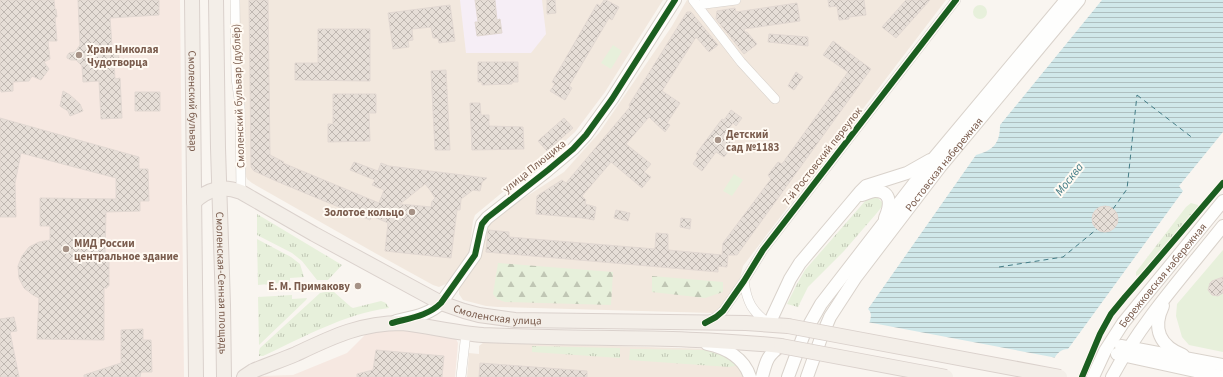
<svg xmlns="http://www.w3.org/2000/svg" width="1223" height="377" viewBox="0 0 1223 377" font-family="'Source Sans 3',sans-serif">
  <defs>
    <pattern id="grass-tufts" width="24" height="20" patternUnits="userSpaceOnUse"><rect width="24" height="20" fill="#e7f0db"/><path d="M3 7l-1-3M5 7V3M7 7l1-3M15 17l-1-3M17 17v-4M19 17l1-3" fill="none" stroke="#c0c6b4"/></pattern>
    <pattern id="forest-firs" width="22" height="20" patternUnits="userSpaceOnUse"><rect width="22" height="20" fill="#e7f0db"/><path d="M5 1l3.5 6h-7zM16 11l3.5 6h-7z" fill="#c0c6b4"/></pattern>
    <pattern id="water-rules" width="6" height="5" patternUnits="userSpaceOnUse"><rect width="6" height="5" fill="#d0e8ea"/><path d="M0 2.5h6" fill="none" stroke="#aebfc0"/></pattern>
    <pattern id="building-cross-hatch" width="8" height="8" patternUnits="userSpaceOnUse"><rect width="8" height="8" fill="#e6ded7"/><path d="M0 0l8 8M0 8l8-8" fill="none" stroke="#bfb7b1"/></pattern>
  </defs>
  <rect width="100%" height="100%" fill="#f9f5f0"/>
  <path fill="#f2e8de" d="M237 0H663L605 92 575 132 565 141 540 162 510 182 504 191 475 215 473 221 469 254 448 283 439 287 433 285 375 253 252 183 247 179 245 174 239 86Z
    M687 0H946L743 266 740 278 731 295 721 309 713 313 498 307 486 306 463 300 459 294V286L484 231 489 225 495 217 564 172 599 133 672 26Z
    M484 342 712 349 732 357 746 377H467L469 353 479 354V346Z"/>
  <path fill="#f6e8e1" d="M0 0H180L184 377H0Z
    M391 330 416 331 456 339 458 343 455 377H257L260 376 293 375 347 353 366 334 375 332Z"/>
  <path fill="#f6eef6" d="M460 0H542L546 34 531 53H466Z"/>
  <path fill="url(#grass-tufts)" d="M872 196 878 198 884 204 876 214 844 251 808 287 798 307 787 304 797 284 805 270 866 200Z
    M1191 203 1198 205V208L1155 260 1141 274 1136 276V272L1186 207Z
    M257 214 342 265 328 280H317L302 261 292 253 257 235Z
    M257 239 291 257 300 264 304 277 290 278V282L258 285Z
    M330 291 334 292 351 307 353 308 381 301 386 303 389 308C344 314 304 337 263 356H259V351L260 348 320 293Z
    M292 295V299L307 298 306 300 259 345 258 297Z
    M532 346 620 348V358L532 352Z
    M705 348 712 349 740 365 729 367 629 360 630 349 704 350Z"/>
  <path fill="url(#forest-firs)" d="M498 263 613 272 611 305 505 302 497 299 493 294Z
    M652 276 723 282V292L705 298 652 292Z"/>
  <path fill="#e7f0db" d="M973 12a7 7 0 1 1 14 0a7 7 0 1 1-14 0Z
    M613 45 622 51 611 69 601 63Z
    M734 174 743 180 732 196 723 191Z
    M1223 250V352L1189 345 1182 337 1176 316 1177 304Z"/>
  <path fill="url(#water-rules)" d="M1102 0H1223V132L1179 186 1183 191 1068 349C1054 349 1051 367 1047 377H845L870 321C871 316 872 313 868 309L976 155C994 150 1000 143 1000 125Z"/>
  <path fill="#f9f5f0" d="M867 322 1057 358 1049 377H843Z"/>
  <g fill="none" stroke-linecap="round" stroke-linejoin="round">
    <path stroke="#437c86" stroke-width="1" stroke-dasharray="5 4" stroke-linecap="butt" d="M1137 95 1194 139
      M1113 209 1127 189 1137 95
      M999 267 1063 257 1097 229"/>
  </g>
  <path fill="url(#building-cross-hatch)" stroke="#e2d8d2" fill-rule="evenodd" d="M0 0H54L55 9H56L57 17H55L57 41H48L50 59 44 62 49 69 41 80 32 76 29 81 13 82V91L1 92V90H0Z
    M78 0H159V15L110 18 112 46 118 45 119 61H114L115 79 120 78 122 118 101 119 99 81 83 82 82 66 76 60H71L67 58V56L69 53 75 52 80 45Z
    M249 0H268L270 155 284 162 283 163 379 203 384 190 372 185 375 180 350 170 354 162 378 171 381 163 389 166 487 178 482 182 480 191 473 190 461 199 460 210H457L451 258 385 251 388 223 372 216 370 220 276 181 254 171 251 167ZM425 184 430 190 435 198 432 201 431 207 400 204Z
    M475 0H495L497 20 500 19 502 33 477 36 475 22H478Z
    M547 0H555L556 13 547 14Z
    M604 0H606L619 7 612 20 609 18 569 86 572 88 565 100 550 91 555 84 552 82 597 4 600 6Z
    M828 0H864L866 15 849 17V19L839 20 837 6 829 7Z
    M906 0H930L896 38 882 27Z
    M797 3 800 21 744 29 745 32H747L757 44 744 54 716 19 717 11 735 8 736 12Z
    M450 5 455 41 439 43 438 38H433L431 27 412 29 413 40 408 41 409 47 393 49 388 13Z
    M687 12H691L718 45 709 52 696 37 662 91 680 103 667 123 670 125 665 132 649 117 626 144 651 164 644 172 651 177 642 188 611 162 582 196 586 200 585 204 596 207 594 220 583 218 536 214 537 196 562 180 566 183 630 107 629 105Z
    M318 29H370V81L295 80V63H318Z
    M769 34 808 37V46L768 42Z
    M833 41 871 69 737 255H728L727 267 718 266V272L486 252 488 230 509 232V237L655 249 656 233 668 234V250L722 255 723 243 771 179 768 175 778 162 782 164 848 72 823 55Z
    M478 62H518V82H512V84L482 85V82H478Z
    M446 70 450 150H435L431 71Z
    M796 72 803 77 794 90 788 86Z
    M63 91 70 95 80 104 83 111 70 116 68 111 60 106Z
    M135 92H160V111H135Z
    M333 94H376V113H369L370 141 328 142V124H333Z
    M470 103H480L481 115H489V126L523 127 524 149 472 150Z
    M731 110 742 118 736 126 733 123 723 136 734 144 724 157 716 152 702 171 693 164 698 156 696 154 722 119 724 120Z
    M0 118 139 157V169H148L149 201H140V211L106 212 105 252 107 253V256H109V286H107V288H104V340L37 339 39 298 33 295 24 288 19 278 18 266 22 256 29 247 39 242 50 240V226H40V198L116 199V178L21 153 15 183 16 217H0Z
    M564 118 573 128 547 151 538 141Z
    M1092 219a13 13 0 1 1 26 0a13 13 0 1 1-26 0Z
    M616 210 630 213 628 221 614 218Z
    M681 218 691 219 690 229 680 227Z
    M1223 277V293L1218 296 1212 295 1208 290 1210 283 1212 281Z
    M14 317 17 331 10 332 19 377H0V319Z
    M143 329V340H151L152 372H141L140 377H84V375L121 363V330Z
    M376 350 444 356 442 377H357V374L373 370Z
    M480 363 587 371V377H479Z"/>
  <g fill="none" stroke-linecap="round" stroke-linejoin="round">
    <defs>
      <path id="street" d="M235 0 236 78 240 106 241 192
        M693 0 741 62 775 99
        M697 5 736 0
        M744 281C747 303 752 311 769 324
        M708 321 716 317 723 311 744 281 763 250 956 0
        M461 377 466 333"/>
      <g id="secondary">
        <path d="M862 195C866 194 871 191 875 191 893 191 890 207 885 218"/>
        <path d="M1163 306C1152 329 1160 346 1183 355"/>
        <path d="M396 321C413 317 429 315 441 303L475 255 480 232 482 224 487 218 548 170 573 149 586 135 612 99 675 0"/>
        <path d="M769 324 790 279 800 263 850 204 860 192 866 186 907 173 930 160"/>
        <path d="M707 344C726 348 744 358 750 377"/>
        <path d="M1121 346 1223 365"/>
        <path d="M1117 354 1223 377"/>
        <path d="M762 377C766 362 767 355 781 346"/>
        <path d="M788 377 804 334 821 304 933 159 1066 0"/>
        <path id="s1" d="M807 377 821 338 830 317 856 277 940 167 1079 0"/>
        <path id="s2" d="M1093 377 1105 351 1123 323 1223 201"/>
        <path d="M1112 377C1141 322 1184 275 1223 226"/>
      </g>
      <g id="primary">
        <path id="s3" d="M192 0 196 377"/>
        <path id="s4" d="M216 0 218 148 223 305 224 377"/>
        <path id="s5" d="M194 202C208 189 222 185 241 192L314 234 441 303 464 311 479 315 515 320 746 323 788 326"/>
        <path d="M244 377 253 371C267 365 282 360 296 354 332 337 360 323 402 323 429 326 456 333 483 335 582 340 682 335 781 346"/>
      </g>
    </defs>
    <use href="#street" stroke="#d7d1cb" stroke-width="10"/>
    <use href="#secondary" stroke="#d9d2cb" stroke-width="14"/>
    <use href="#primary" stroke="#dad1cc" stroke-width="16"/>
    <use href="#street" stroke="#fefefd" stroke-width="9"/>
    <use href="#secondary" stroke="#fefefd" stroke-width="12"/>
    <use href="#primary" stroke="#f3eee8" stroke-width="14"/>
    <defs>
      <path id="primary-bridge" d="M788 326 1060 377
        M781 346 946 377"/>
    </defs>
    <use href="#primary-bridge" stroke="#dad1cc" stroke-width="16" stroke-linecap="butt"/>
    <use href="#primary-bridge" stroke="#f3eee8" stroke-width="14"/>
    <defs>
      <path id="cycleway" d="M392 323C410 318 428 316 441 303L475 255 480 232 482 224 487 218 548 170 573 149 586 135 612 99 675 0
        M705 323 716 317 723 311 744 281 763 250 956 0
        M1082 377 1100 334 1111 314 1125 297 1146 273 1223 183"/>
    </defs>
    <use href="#cycleway" stroke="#fffaf3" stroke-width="8"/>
    <use href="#cycleway" stroke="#1b5e20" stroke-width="6"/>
  </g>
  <g fill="#a69286" stroke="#fffaf3" stroke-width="1.5">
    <circle cx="79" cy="55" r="4"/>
    <circle cx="718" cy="140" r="4"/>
    <circle cx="412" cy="212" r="4"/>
    <circle cx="66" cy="249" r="4"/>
    <circle cx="358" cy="286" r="4"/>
  </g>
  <g text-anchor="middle" stroke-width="4" stroke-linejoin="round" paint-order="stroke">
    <g font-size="11" font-weight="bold" fill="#7a5c4d" stroke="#fffaf3" text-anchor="start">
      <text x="87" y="53">Храм Николая<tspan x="87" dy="13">Чудотворца</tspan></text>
      <text x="726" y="138">Детский<tspan x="726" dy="13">сад №1183</tspan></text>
      <text x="404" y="216" text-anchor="end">Золотое кольцо</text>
      <text x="74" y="247">МИД России<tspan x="74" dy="13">центральное здание</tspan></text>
      <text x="350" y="290" text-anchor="end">Е. М. Примакову</text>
    </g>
    <g font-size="11" fill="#7a5c4d" stroke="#fffaf3">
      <text transform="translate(238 96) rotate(-92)" y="4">Смоленский бульвар (дублёр)</text>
      <text dy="4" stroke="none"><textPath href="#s3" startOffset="101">Смоленский бульвар</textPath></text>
      <text transform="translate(822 156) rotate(-52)" y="4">7-й Ростовский переулок</text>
      <text dy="4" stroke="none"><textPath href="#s1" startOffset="255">Ростовская набережная</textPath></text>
      <text transform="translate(534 166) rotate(-39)" y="4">улица Плющиха</text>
      <text dy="4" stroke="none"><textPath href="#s2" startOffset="124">Бережковская набережная</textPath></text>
      <text dy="4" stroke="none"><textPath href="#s4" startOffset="283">Смоленская-Сенная площадь</textPath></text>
      <text dy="4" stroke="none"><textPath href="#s5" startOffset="338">Смоленская улица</textPath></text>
    </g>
    <g font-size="12" font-style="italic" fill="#437c86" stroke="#fffaf3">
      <text transform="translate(1069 179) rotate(-52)" y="4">Москва</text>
    </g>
  </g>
</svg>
